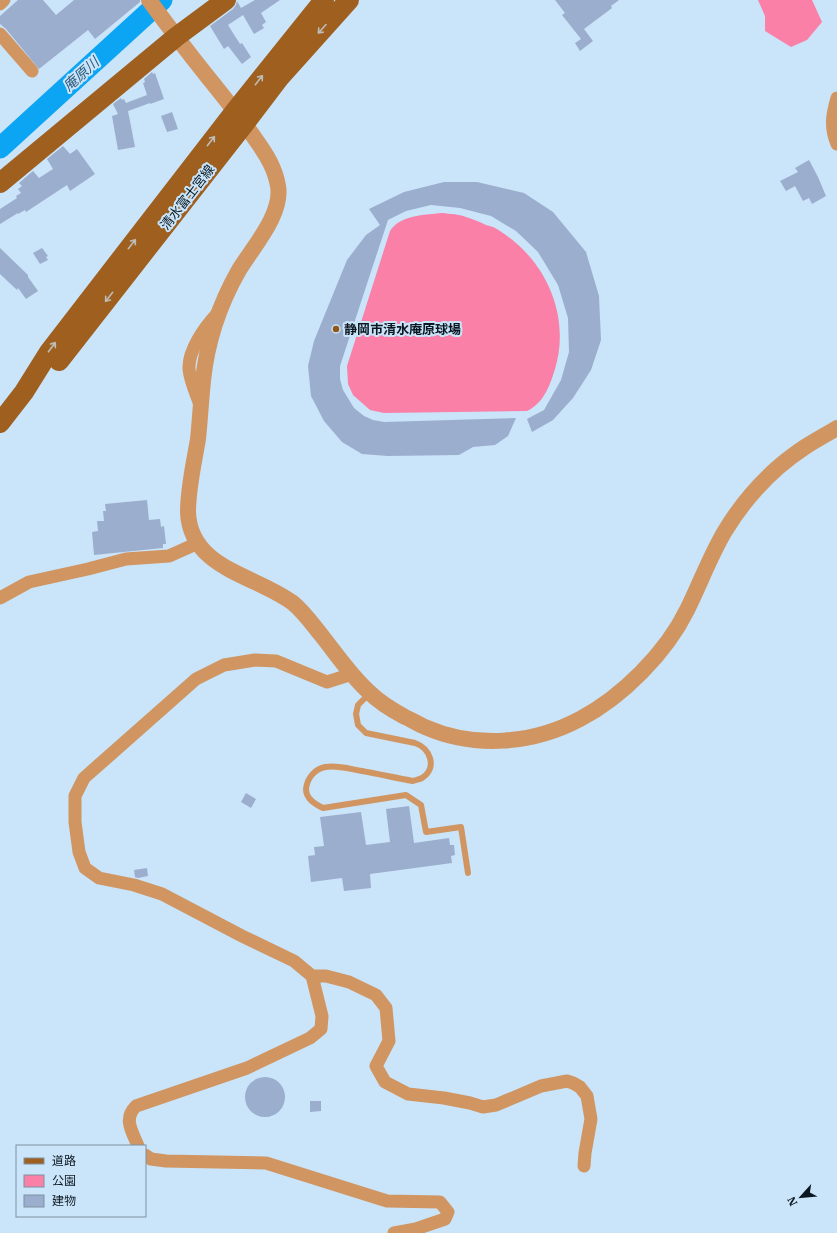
<svg xmlns="http://www.w3.org/2000/svg" width="837" height="1233" viewBox="0 0 837 1233" font-family="'IBM Plex Serif','Noto Sans JP',serif">
  <rect width="100%" height="100%" fill="#cae4f9"/>
  <path fill="#fa80a7" d="M758 0H812L822 22 807 40 791 47 765 31V16Z
    M442 213C450 214 459 214 466 217 473 219 480 222 486 225 491 226 496 228 500 231 546 260 571 316 555 369 550 385 544 403 527 411L384 413 370 410 353 395 348 384 347 366 390 231C400 215 424 215 442 213Z"/>
  <g fill="none" stroke-linecap="round" stroke-linejoin="round">
    <path stroke="#0ca5f4" stroke-width="21" d="M0 148 162 0"/>
  </g>
  <path fill="#9caece" d="M18 0H43L56 15 74 0H140V2L95 39 88 30 39 69 6 29 0 24V16Z
    M255 0H280L261 13 266 22 262 25 264 28 254 34 243 15 228 25 240 44 242 43 251 57 242 64 228 46 224 49 210 26 233 9 236 5 237 1 241 8Z
    M555 0H619L611 6 612 8 584 29 593 41 580 51 575 43 581 39 562 15 565 13Z
    M152 72 153 74 155 73 164 99 150 104V103L128 111 135 147 118 150 112 116 118 114 113 104 121 98 122 100 124 99 126 103 147 95 143 83 145 82 144 79Z
    M172 112 178 129 167 132 161 116Z
    M63 146 70 154 77 149 95 174 70 191 67 185 26 212 25 210 18 214V213L0 224V209L17 198 16 196 21 193 18 189 22 186 19 183 33 171 39 178 53 169 47 159Z
    M809 160 818 177 826 196 812 204 809 198 803 201 795 186 786 191 780 181 798 172 795 168Z
    M444 182H477L524 193 553 212 586 252 599 296 601 340 591 370 573 398 553 420 532 432 527 419 544 410 561 380 569 352 568 318 558 285 538 252 516 231 491 216 460 208 431 205 406 211 388 220 340 366V379L343 390 354 408 364 416 373 420 384 422 516 418 508 436 495 445 473 447 459 455 388 456 362 454 342 442 324 421 311 396 308 366 314 341 347 260 366 235 380 225 369 209 404 192Z
    M0 248 28 275V277L38 291 26 299 18 288 17 290 0 274Z
    M42 248 48 256 46 257 48 260 40 264 33 253Z
    M147 500 149 520 160 519 161 527 164 526 166 544H163V548L94 555 92 532 98 531 97 521H104L103 511H106L105 504Z
    M246 793 256 799 251 808 241 802Z
    M409 806 414 843 449 838 450 845H454L455 855 451 856 452 863 370 874 371 888 344 891 342 878 311 882 308 856 315 855 314 847 324 846 320 817 361 812 366 845 390 842 386 809Z
    M147 868 148 876 138 878 135 877 134 870Z
    M245 1097a20 20 0 1 1 40 0a20 20 0 1 1-40 0Z
    M310 1101H321V1111L310 1112Z"/>
  <g fill="none" stroke-linecap="round" stroke-linejoin="round">
    <path stroke="#d09561" stroke-width="6" d="M370 693 358 705 356 714 358 725 366 733 415 743C430 748 438 768 422 778 420 779 416 780 413 781 396 778 379 774 362 771 350 769 337 765 325 767 315 769 307 778 306 789 306 799 315 804 323 808L406 795 421 805 426 832 461 827 468 873"/>
    <path stroke="#d09561" stroke-width="13" d="M0 4 4 0
      M0 34 32 71
      M837 98C832 115 830 127 837 144
      M200 405C196 393 190 381 189 369 188 350 205 327 217 314
      M0 598 29 582 88 569 126 559 169 556 198 543
      M352 674 327 682 276 661 255 660 224 665 196 679 84 778 75 796V822L79 852 85 868 99 878 134 885 162 894 242 936 294 961 312 976H326L349 982 376 995 386 1008 389 1041 376 1066 385 1082 408 1094 444 1098 470 1103 483 1107 496 1105 541 1086 567 1081 573 1083 580 1087 587 1096 591 1119 585 1153 584 1166
      M138 1146C132 1131 123 1119 136 1106L247 1068 310 1038 321 1029 322 1016 312 976
      M145 1155 151 1159 166 1161 266 1163 387 1201 440 1202 448 1212 445 1219 416 1229 394 1233"/>
    <path stroke="#d09561" stroke-width="16" d="M149 0C168 26 187 51 207 76 224 97 241 118 256 140 266 154 275 168 278 186 283 214 253 247 239 270 219 305 207 341 203 381 201 400 200 420 198 439 194 463 188 488 188 512 190 569 256 575 293 603 304 612 313 625 322 636 337 655 351 676 369 692 379 702 392 710 405 717 412 720 418 724 425 727 475 749 533 744 580 719 622 697 666 653 687 610 700 584 710 556 725 531 745 498 773 468 805 447 816 440 827 434 837 428"/>
    <path stroke="#9e5f1f" stroke-width="20" d="M0 183 176 37 226 0
      M59 361 245 123 280 77 349 0
      M0 423 24 392 49 352 235 111 324 0"/>
  </g>
  <defs><path id="oneway-shaft" d="M-6 0H5M1.5-3L5.5 0L1.5 3" fill="none" stroke-width="1.6" stroke-linecap="round" stroke-linejoin="round"/></defs>
  <g stroke="#bdbcb8">
    <use href="#oneway-shaft" transform="translate(322 29) rotate(132)"/>
    <use href="#oneway-shaft" transform="translate(259 80) rotate(-52)"/>
    <use href="#oneway-shaft" transform="translate(211 141) rotate(-52)"/>
    <use href="#oneway-shaft" transform="translate(132 244) rotate(-52)"/>
    <use href="#oneway-shaft" transform="translate(109 297) rotate(128)"/>
    <use href="#oneway-shaft" transform="translate(52 347) rotate(-53)"/>
  </g>
  <circle fill="#915515" stroke="#cae4f9" stroke-width="1.5" cx="336" cy="329" r="4"/>
  <g text-anchor="middle" stroke-width="4" stroke-linejoin="round" paint-order="stroke">
    <g font-size="13" fill="#0c1821" stroke="#cae4f9">
      <text transform="translate(187 197) rotate(-52)" y="5">清水富士宮線</text>
    </g>
    <g font-size="13" font-weight="bold" fill="#0c1821" stroke="#cae4f9" text-anchor="start">
      <text x="344" y="334">静岡市清水庵原球場</text>
    </g>
    <g font-size="14" font-style="italic" fill="#2d5d7e" stroke="#cae4f9">
      <text transform="translate(81 74) rotate(-42)" y="5">庵原川</text>
    </g>
  </g>
  <rect x="16" y="1145" width="130" height="72" fill="#cae4f9" stroke="#7e92a3"/>
  <rect x="24" y="1158" width="20" height="6" fill="#9e5f1f" stroke="#7e92a3"/>
  <text x="52" y="1165" font-size="12" fill="#0c1821">道路</text>
  <rect x="24" y="1175" width="20" height="12" fill="#fa80a7" stroke="#7e92a3"/>
  <text x="52" y="1185" font-size="12" fill="#0c1821">公園</text>
  <rect x="24" y="1195" width="20" height="12" fill="#9caece" stroke="#7e92a3"/>
  <text x="52" y="1205" font-size="12" fill="#0c1821">建物</text>
  <g transform="translate(801 1197) rotate(243)" stroke="#cae4f9" stroke-width="3" paint-order="stroke">
  <path d="M0-3L7 15L0 10L-7 15Z" fill="#0c1821"/>
  <text y="-6" font-size="11" font-weight="bold" text-anchor="middle" fill="#0c1821">N</text>
  </g>
</svg>
